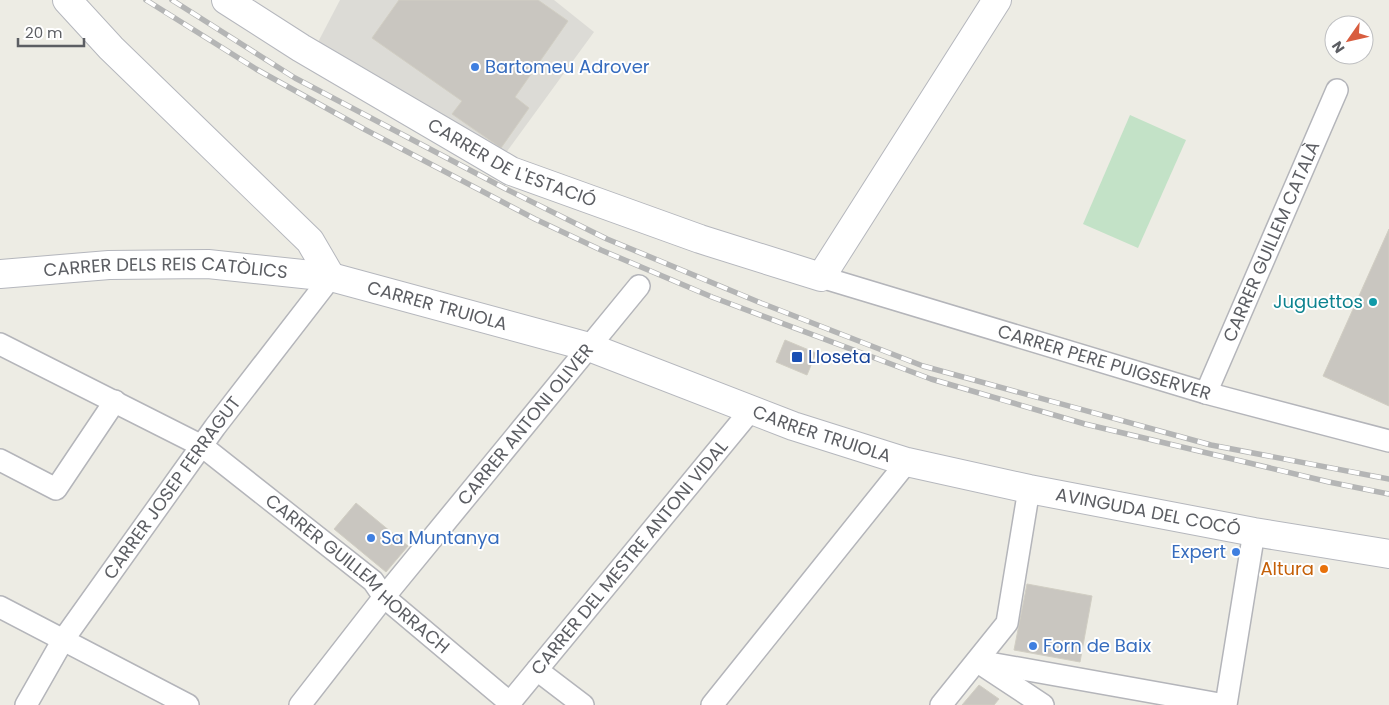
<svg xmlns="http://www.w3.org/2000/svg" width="1389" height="705" viewBox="0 0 1389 705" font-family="Poppins,sans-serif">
  <rect width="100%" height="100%" fill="#edece4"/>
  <path fill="#dcdbd6" d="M340 0H554L594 32 505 154 317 44Z"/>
  <path fill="#c3e2c7" d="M1130 115 1186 140 1138 248 1083 224Z"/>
  <path fill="#c9c6c0" stroke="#d1cec3" d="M399 0H538L568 21 515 97 529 108 501 148 452 114 462 101 372 38Z
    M1389 229V406L1323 376Z
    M785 340 816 353 807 375 776 362Z
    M356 503 408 546 386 572 334 529Z
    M1027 584 1092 596 1080 662 1014 650Z
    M979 685 999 699 994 705H962Z"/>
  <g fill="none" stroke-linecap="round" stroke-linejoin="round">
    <defs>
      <g id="street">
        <path id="s1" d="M821 277 1206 393 1389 441"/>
        <path id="s2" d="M0 344 202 446 373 581 384 597 510 703"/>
        <path id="s3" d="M1206 393 1337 90"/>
        <path d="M0 460 56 489 115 401"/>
        <path d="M0 607 188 705"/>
        <path d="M978 661 1225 705"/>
        <path d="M984 666 1043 705"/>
        <path d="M537 670 583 705"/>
        <path id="s4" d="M26 705 63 640 215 427 331 277"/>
        <path id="s5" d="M300 705 384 597 639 286"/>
        <path id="s6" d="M508 705 751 410"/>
        <path d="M712 705 907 462"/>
        <path d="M941 705 1007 623 1029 489"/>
        <path d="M1226 705 1254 532"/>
      </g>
      <g id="secondary">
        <path d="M67 0 111 48 310 241 331 277"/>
        <path id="s7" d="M226 0 301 48 511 171 700 239 821 277 997 0"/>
        <path id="s8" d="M0 274 109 265 208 264 331 277 589 347 793 426 907 462 1029 489 1254 532 1389 554"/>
      </g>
    </defs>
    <use href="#street" stroke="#b4b5ba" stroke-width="24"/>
    <use href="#secondary" stroke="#b5b7bd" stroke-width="30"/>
    <use href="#street" stroke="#fff" stroke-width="21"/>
    <use href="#secondary" stroke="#fff" stroke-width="28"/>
    <defs>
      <path id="rail" d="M146 0 256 69 364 129 535 219 601 250 712 297 931 379 1085 424 1329 482 1389 494
        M172 0 295 78 504 188 607 239 761 303 923 366 1211 445 1389 479"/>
    </defs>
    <use href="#rail" stroke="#b4b5b5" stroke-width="5.5"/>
    <use href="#rail" stroke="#fff" stroke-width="4" stroke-dasharray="11" stroke-linecap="butt"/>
  </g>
  <g fill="#3f7fe0" stroke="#fff" stroke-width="2">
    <circle cx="475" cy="67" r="5"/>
    <circle cx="371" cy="538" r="5"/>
    <circle cx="1236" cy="552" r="5"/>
    <circle cx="1033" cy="646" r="5"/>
  </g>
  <circle fill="#0f9aa8" stroke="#fff" stroke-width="2" cx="1373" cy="302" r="5"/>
  <rect fill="#1a4fb4" stroke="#fff" stroke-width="2" x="791" y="351" width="12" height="12" rx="2.5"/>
  <circle fill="#e8710a" stroke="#fff" stroke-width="2" cx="1324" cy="569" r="5"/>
  <g text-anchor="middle" stroke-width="4" stroke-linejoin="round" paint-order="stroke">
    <g font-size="18" fill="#366cbe" stroke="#fff" text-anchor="start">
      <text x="485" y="73">Bartomeu Adrover</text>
      <text x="381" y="544">Sa Muntanya</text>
      <text x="1226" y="558" text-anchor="end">Expert</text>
      <text x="1043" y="652">Forn de Baix</text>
    </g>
    <g font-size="18" fill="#5c5e63" stroke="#fff">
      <text dy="6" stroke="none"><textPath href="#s7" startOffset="330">CARRER DE L'ESTACIÓ</textPath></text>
      <text dy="6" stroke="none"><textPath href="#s3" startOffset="165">CARRER GUILLEM CATALÀ</textPath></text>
      <text dy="6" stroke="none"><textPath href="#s8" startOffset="166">CARRER DELS REIS CATÒLICS</textPath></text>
      <text dy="6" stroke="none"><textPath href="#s8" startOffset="442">CARRER TRUIOLA</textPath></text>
      <text dy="6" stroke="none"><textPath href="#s1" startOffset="296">CARRER PERE PUIGSERVER</textPath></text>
      <text dy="6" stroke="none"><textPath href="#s5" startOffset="360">CARRER ANTONI OLIVER</textPath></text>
      <text dy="6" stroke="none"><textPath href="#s8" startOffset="848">CARRER TRUIOLA</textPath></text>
      <text dy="6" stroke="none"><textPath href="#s4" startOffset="262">CARRER JOSEP FERRAGUT</textPath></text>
      <text dy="6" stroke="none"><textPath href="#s8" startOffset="1184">AVINGUDA DEL COCÓ</textPath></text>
      <text dy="6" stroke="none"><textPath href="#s6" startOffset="191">CARRER DEL MESTRE ANTONI VIDAL</textPath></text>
      <text dy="6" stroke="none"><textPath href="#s2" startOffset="428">CARRER GUILLEM HORRACH</textPath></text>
    </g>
    <g font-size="18" fill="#0d838f" stroke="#fff" text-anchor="end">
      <text x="1363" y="308">Juguettos</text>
    </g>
    <g font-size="18" fill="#164399" stroke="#fff" text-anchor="start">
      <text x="808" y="363">Lloseta</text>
    </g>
    <g font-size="18" fill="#c56008" stroke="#fff" text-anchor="end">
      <text x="1314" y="575">Altura</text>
    </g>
  </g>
  <g transform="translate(1349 40) rotate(236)"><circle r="24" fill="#ffffff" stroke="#bebfc1"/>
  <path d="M0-4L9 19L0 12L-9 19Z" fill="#d85d3f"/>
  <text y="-8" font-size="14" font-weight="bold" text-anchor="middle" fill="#5c5e63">N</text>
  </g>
  <path d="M18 38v8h66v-8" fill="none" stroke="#5c5e63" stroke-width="2.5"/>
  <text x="25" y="38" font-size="15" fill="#5c5e63" stroke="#ffffff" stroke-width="4" paint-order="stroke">20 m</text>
</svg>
